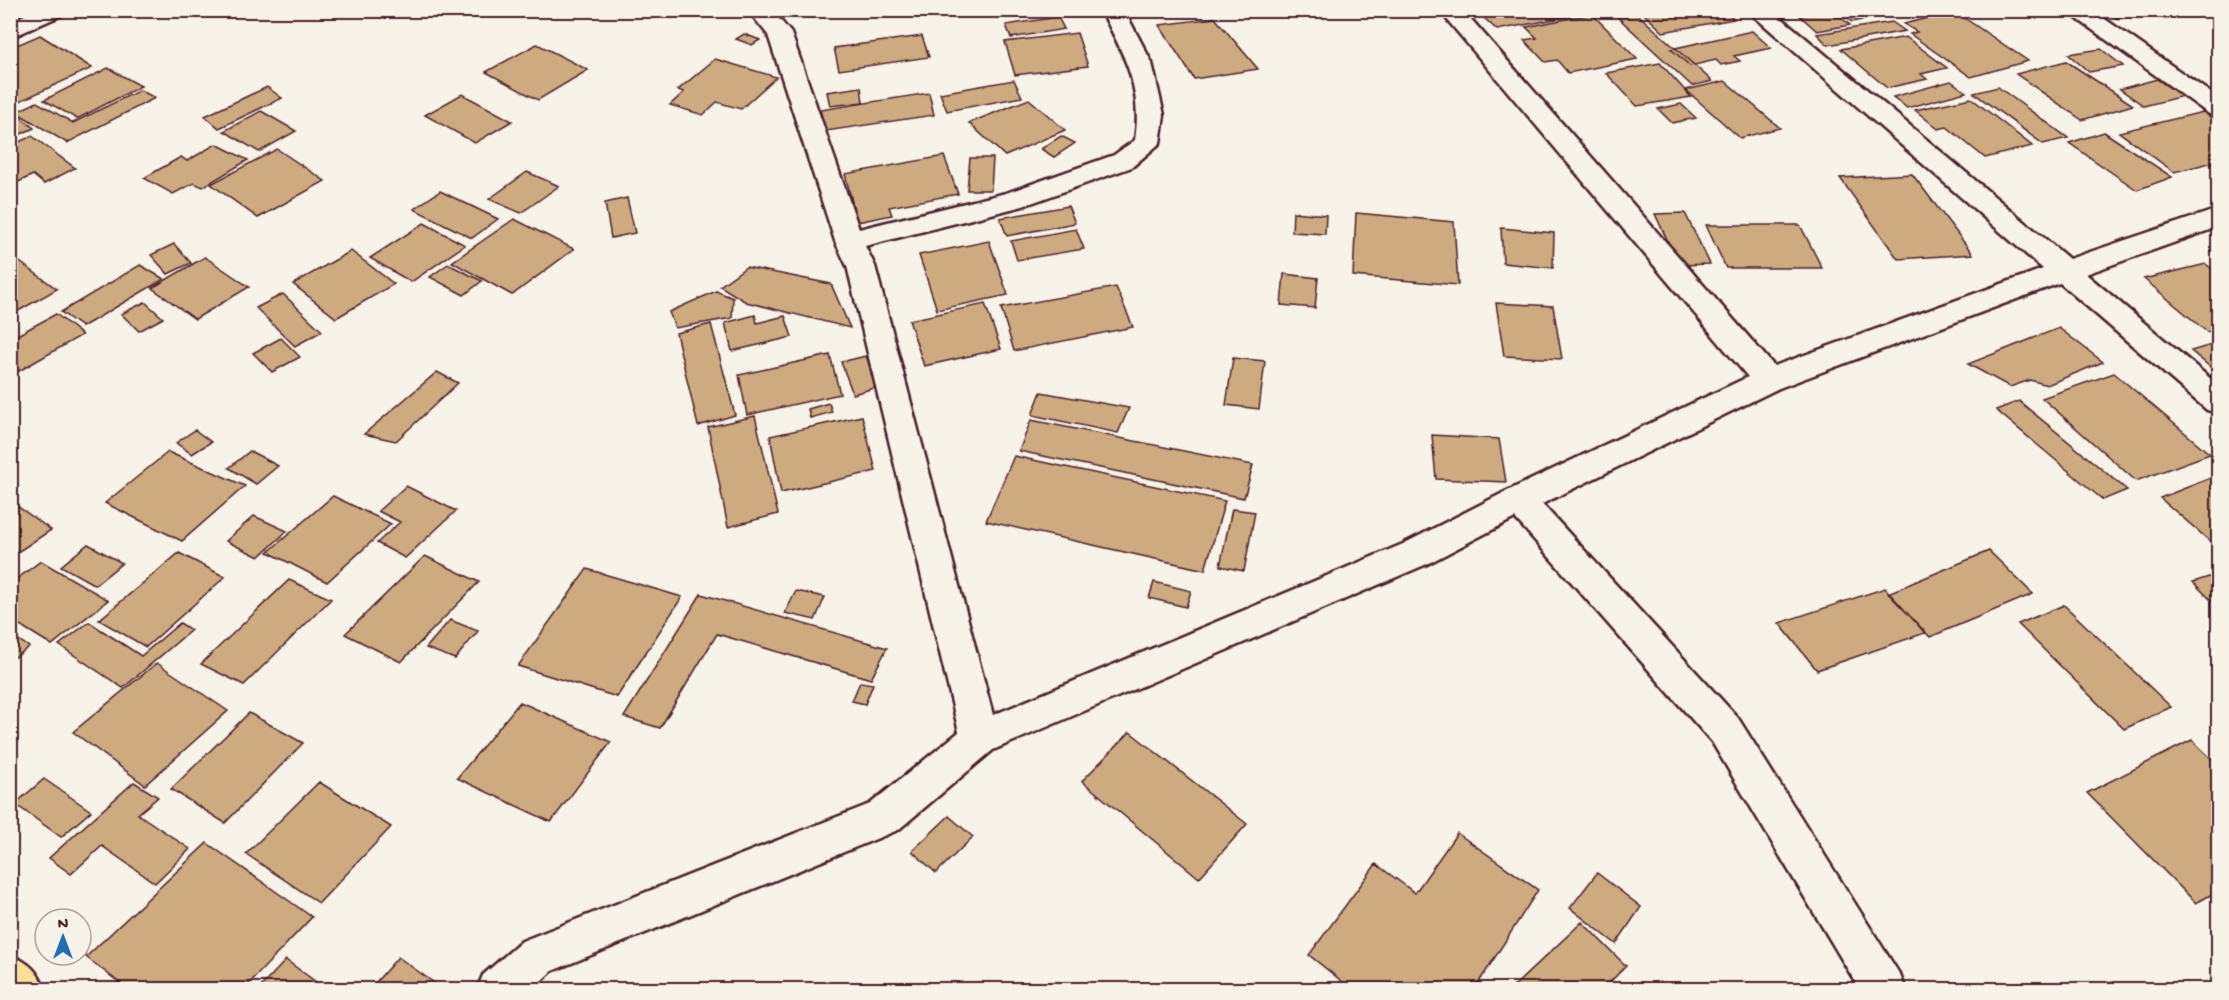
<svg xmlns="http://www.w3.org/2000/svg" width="2229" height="1000" viewBox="0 0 2229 1000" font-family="'Gochi Hand',sans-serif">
  <rect width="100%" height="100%" fill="#f7f3e8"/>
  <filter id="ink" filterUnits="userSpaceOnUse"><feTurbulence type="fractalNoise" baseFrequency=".0167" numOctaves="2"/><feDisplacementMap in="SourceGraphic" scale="12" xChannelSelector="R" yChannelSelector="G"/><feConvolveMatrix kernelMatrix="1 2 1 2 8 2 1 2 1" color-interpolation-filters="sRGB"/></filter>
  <g filter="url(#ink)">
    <path fill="#ceaa80" stroke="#4a1f2b" stroke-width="1.5" d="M985 10H1044V11L1014 16 1013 13 989 17Z
      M1156 10H1207L1159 16Z
      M1522 10H1603L1497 30 1483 17Z
      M1610 10H1633L1712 81 1692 86Z
      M1640 10H1725L1734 19 1663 32Z
      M1832 10 1850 25 1817 31 1800 16Z
      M1837 10H1898L1900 12 1852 22Z
      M2104 10H2151L2118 19Z
      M1954 11 2028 61 1971 77 1910 34 1917 32 1904 24Z
      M1592 14 1637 59 1568 73 1557 60 1545 62 1524 40 1537 38 1526 27Z
      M1058 17 1064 29 1011 38 1006 25Z
      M1215 18 1258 69 1194 79 1159 25Z
      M1892 22 1905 31 1828 45 1817 34Z
      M1752 31 1771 48 1734 56 1740 61 1721 65 1716 60 1690 66 1671 49Z
      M1077 33 1088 66 1015 75 1005 42Z
      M744 34 760 40 752 45 736 39Z
      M40 35 92 68 16 103 10 99V48Z
      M922 36 929 57 839 70 834 48Z
      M1906 37 1947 68 1921 74 1927 79 1887 88 1841 49Z
      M537 44 588 70 538 100 486 72Z
      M2101 49 2123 66 2089 72 2068 54Z
      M715 59 776 77 741 109 717 102 703 115 670 105 684 92 678 90Z
      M2066 61 2133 105 2082 120 2016 74Z
      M1660 63 1691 97 1637 106 1606 73Z
      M108 68 141 86 77 119 44 100Z
      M2157 79 2183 96 2144 106 2120 89Z
      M1014 80 1022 97 947 111 940 93Z
      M1725 81 1780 128 1740 138 1686 90Z
      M1951 81 1966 92 1907 108 1893 97Z
      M267 87 282 98 219 128 205 116Z
      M861 87 863 102 830 106 827 92Z
      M1998 87 2068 138 2043 144 1974 93Z
      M140 90 155 98 67 143 16 112 37 102 73 123Z
      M929 93 934 115 826 131 820 110Z
      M462 94 512 121 475 143 425 115Z
      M1971 98 2032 146 1985 158 1947 127 1938 129 1915 110Z
      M1029 99 1065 130 1005 156 969 123Z
      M1681 104 1696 118 1672 123 1658 109Z
      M10 109 34 128 10 139Z
      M261 111 296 131 259 152 224 131Z
      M2203 112 2218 122V161L2174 172 2119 132Z
      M2104 132 2172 177 2137 190 2069 143Z
      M32 136 75 168 44 184 33 175 10 186V146Z
      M1061 136 1075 143 1054 157 1041 149Z
      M216 144 248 160 203 187 194 183 173 194 144 178 181 157 187 161Z
      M277 149 325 181 258 218 211 184Z
      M944 156 958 194 889 207 892 215 857 222 845 174Z
      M970 158H993L991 190H967Z
      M527 172 559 186 521 213 489 199Z
      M1912 174 1973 254 1898 259 1840 178Z
      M440 191 498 219 472 238 414 209Z
      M627 198 635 233 611 238 605 203Z
      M1068 206 1075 223 1007 236 1000 218Z
      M1293 212 1326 215 1325 234 1292 232Z
      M1356 213 1454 222 1458 285 1353 276Z
      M1685 213 1710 264 1679 265 1655 214Z
      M514 219 574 249 512 295 452 262Z
      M424 223 465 245 411 282 370 258Z
      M1706 225H1800L1822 268H1726Z
      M1501 228 1554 233 1553 268 1503 263Z
      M1076 229 1084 249 1017 260 1011 241Z
      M989 241 1008 295 937 310 919 255Z
      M174 244 191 263 168 274 151 255Z
      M351 251 394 284 336 318 293 284Z
      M205 257 249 287 195 319 152 288Z
      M17 260 57 289 13 314 10 311V264Z
      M448 264 482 281 464 295 430 277Z
      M2206 264 2218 274V329L2207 332 2144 279Z
      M140 265 164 279 82 327 61 312Z
      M746 267 831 284 850 328 746 302 720 286Z
      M1284 274 1318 278 1315 308 1281 305Z
      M1116 287 1133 327 1014 351 1001 308Z
      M716 291 733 298 732 318 675 328 669 312Z
      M283 294 322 331 295 346 256 308Z
      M145 302 163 318 139 331 121 314Z
      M1496 303 1553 306 1562 359 1504 356Z
      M985 304 1001 349 924 366 909 320Z
      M56 314 82 335 19 371 10 364V339Z
      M755 315 757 323 785 316 792 337 732 351 725 323Z
      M711 324 735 415 698 426 676 333Z
      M2059 328 2103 362 2047 385 2030 380 2010 387 1968 364Z
      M281 338 300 357 272 372 253 353Z
      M2218 343V370L2215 371 2191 351Z
      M830 355 840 394 747 415 739 375Z
      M866 356 878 387 853 394 841 362Z
      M1233 358 1265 361 1259 409 1226 405Z
      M437 372 458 383 396 441 364 434Z
      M2114 373 2210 454 2136 481 2042 398Z
      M1041 392 1129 408 1118 433 1032 415Z
      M2019 401 2127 490 2103 500 1996 410Z
      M829 403 832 412 810 418 808 409Z
      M755 416 778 514 728 527 708 427Z
      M862 416 876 471 781 493 770 436Z
      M1031 420 1253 465 1244 498 1019 451Z
      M195 430 211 442 192 454 176 443Z
      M1432 435 1499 439 1506 482 1436 479Z
      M250 451 278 466 256 484 229 468Z
      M168 452 245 486 182 541 105 503Z
      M1014 456 1225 501 1205 570 986 521Z
      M2218 475V548L2160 498Z
      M406 486 456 511 405 558 377 543 400 522 378 511Z
      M333 496 391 524 327 582 268 552Z
      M10 501 51 530 10 557Z
      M1232 509 1255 512 1244 571 1220 566Z
      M254 516 287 531 259 557 226 541Z
      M88 544 122 563 95 585 61 566Z
      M1989 551 2033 594 1930 637 1888 593Z
      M179 553 225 577 146 647 99 620Z
      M425 556 479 582 401 662 345 634Z
      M41 561 108 600 52 645 10 619V584Z
      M587 569 682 597 617 697 518 666Z
      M2218 574V607L2193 582Z
      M289 580 331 599 244 685 201 664Z
      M1154 582 1191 591 1186 607 1149 598Z
      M1885 588 1925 633 1817 670 1779 623Z
      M796 591 825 597 815 620 785 613Z
      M701 594 887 648 871 679 717 634 660 728 624 717Z
      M2064 605 2171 707 2124 729 2018 624Z
      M450 620 478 631 455 659 426 648Z
      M89 622 141 656 180 623 191 630 123 688 59 645Z
      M10 634 29 647 10 661Z
      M157 663 228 711 145 785 73 732Z
      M860 682 873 684 865 704 852 701Z
      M520 702 611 742 551 822 457 778Z
      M249 713 303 743 225 823 171 789Z
      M1130 732 1247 824 1199 878 1082 781Z
      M2192 740 2218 765V891L2196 903 2087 793Z
      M44 779 91 811 61 837 15 804Z
      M134 782 158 797 138 814 190 849 155 883 102 846 71 874 49 858Z
      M319 782 391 827 319 903 246 854Z
      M949 816 973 837 936 873 912 851Z
      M1457 833 1538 890 1474 990H1353L1309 955 1376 864 1415 893Z
      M207 843 312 917 243 990H129L86 957Z
      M1597 873 1641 907 1616 944 1570 908Z
      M1582 922 1626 966 1602 990H1510Z
      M398 957 444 990H369Z
      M286 960 327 990H258Z"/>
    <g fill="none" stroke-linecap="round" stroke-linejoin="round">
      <defs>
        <path id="minor" d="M35 10H65L62 15 10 38V22Z
          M748 10H772L791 33 859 229 1006 193 1114 155 1135 140C1143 88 1124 55 1101 10H1124L1152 63 1164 115 1160 143 1132 167 1023 206 865 246 875 266 993 715 1403 544 1507 491 1748 377 1439 10H1463L1774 366 2043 269 1747 10H1772L2069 259 2218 209V227L2086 274 2218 385V413L2207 410 2060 283 1779 388 1542 504 1738 718 1900 975 1906 990H1860L1712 742 1515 518 1427 564 993 750 898 830 552 971 531 990H477L483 975 522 941 870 804 959 732 847 266 835 241 768 35Z
          M2065 10H2092L2218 98V116L2209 114Z"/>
        <path id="highway" d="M10 955C29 962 38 971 45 990H10Z"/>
      </defs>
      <use href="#minor" stroke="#4a1f2b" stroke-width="5"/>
      <use href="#highway" stroke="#4a1f2b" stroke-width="5"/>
      <use href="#minor" fill="#f7f3e8" fill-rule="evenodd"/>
      <use href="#highway" fill="#fadf96" fill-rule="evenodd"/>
    </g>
  </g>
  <rect width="2229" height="1000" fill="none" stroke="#f7f3e8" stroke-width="36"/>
  <rect x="18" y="18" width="2193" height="964" fill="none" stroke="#4a1f2b" stroke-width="2" filter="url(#ink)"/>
  <g transform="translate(63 937)"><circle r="28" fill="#f7f3e8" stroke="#b29e9c" stroke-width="1.5"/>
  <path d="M0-4.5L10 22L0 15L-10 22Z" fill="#1f6fb2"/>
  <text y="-9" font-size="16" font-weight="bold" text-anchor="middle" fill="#4a1f2b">N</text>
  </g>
</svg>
